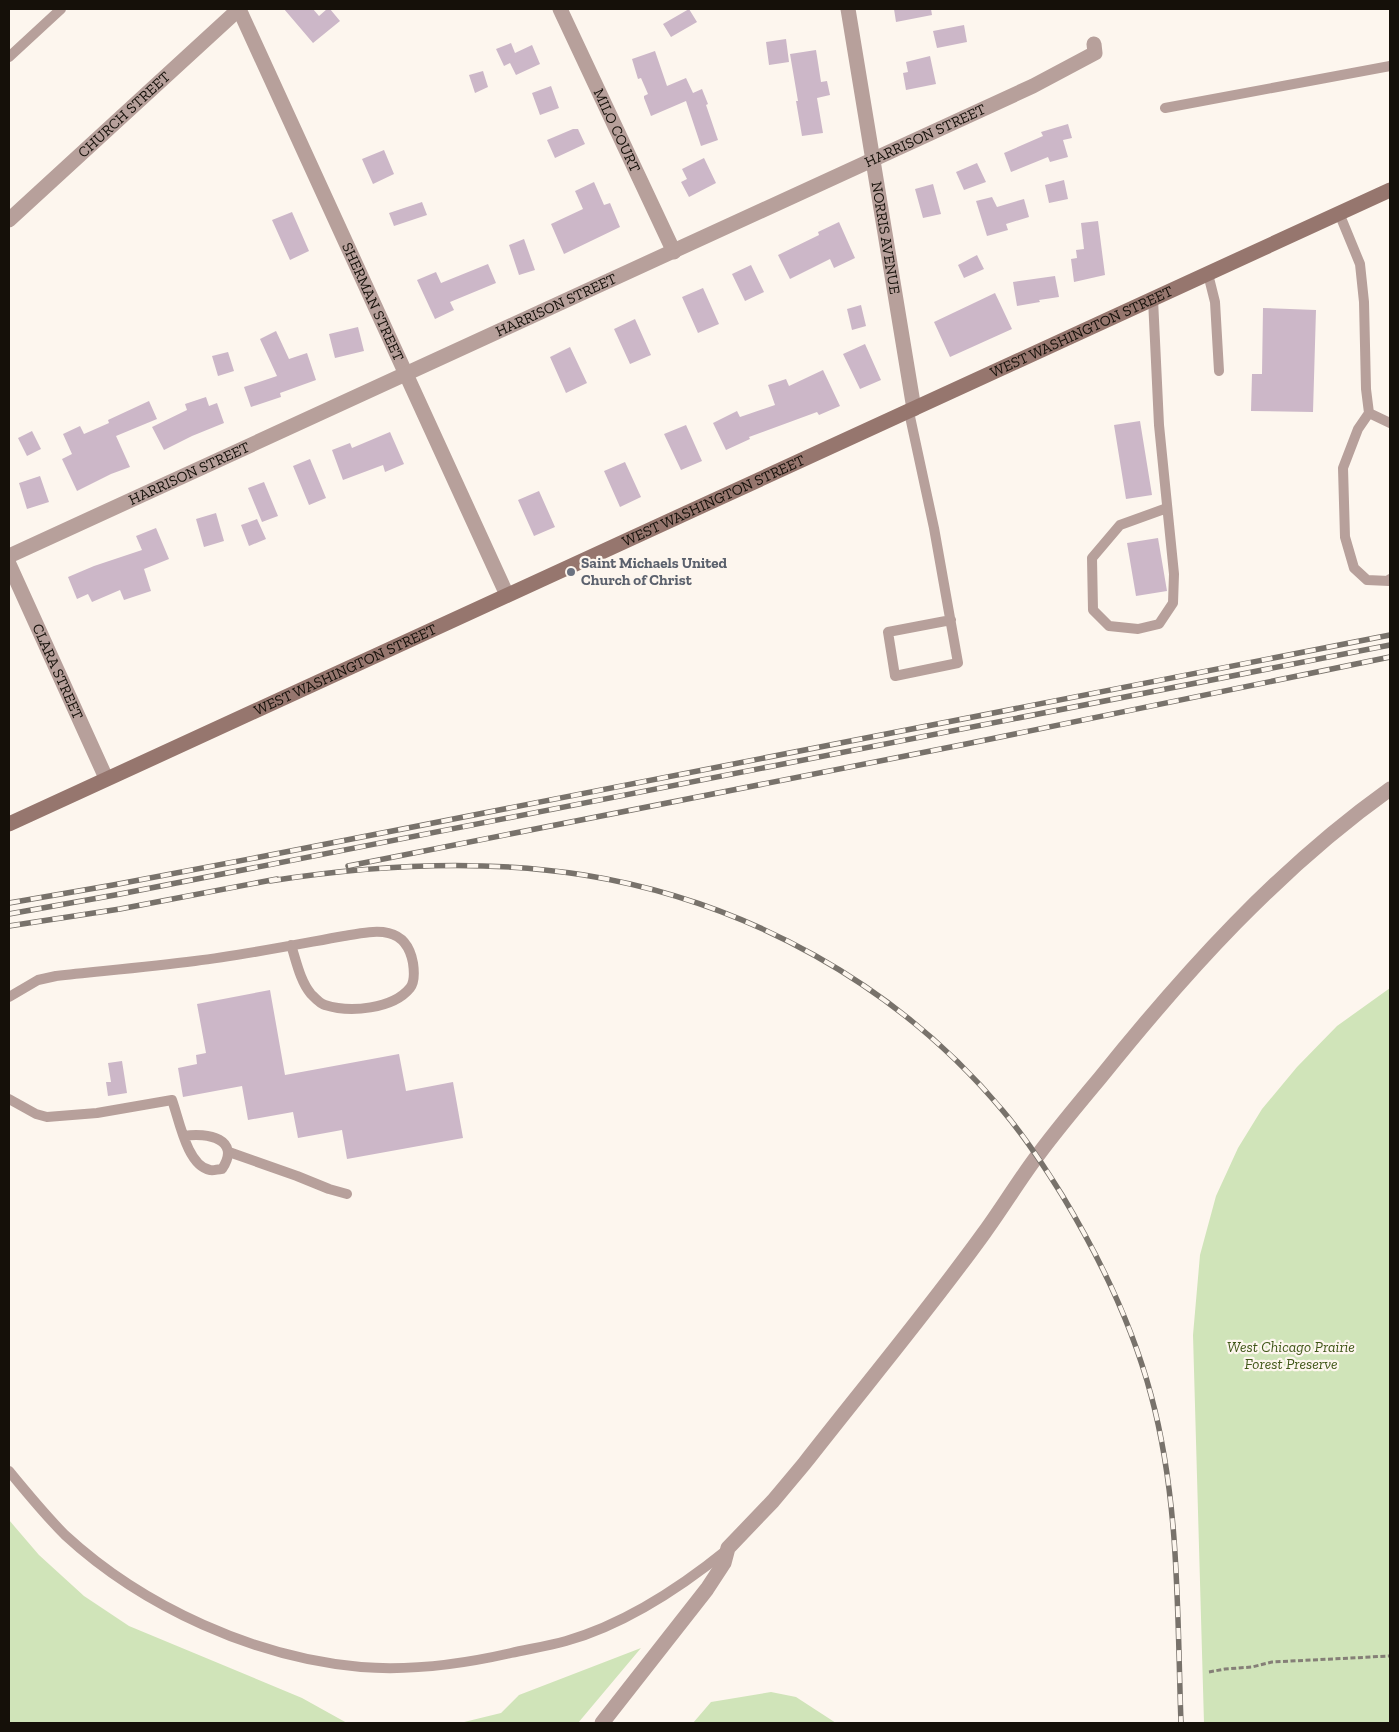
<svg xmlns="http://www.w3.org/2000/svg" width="1399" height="1732" viewBox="0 0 1399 1732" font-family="'Zilla Slab',serif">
  <rect width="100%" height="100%" fill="#fdf6ee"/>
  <path fill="#d0e4b9" d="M1390 988V1723H1204L1193 1335 1200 1255 1216 1196 1238 1148 1262 1109 1297 1067 1337 1026Z
    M9 1520 39 1555 84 1596 129 1626 302 1698 347 1723H9Z
    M641 1648 578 1723H460L501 1713 519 1695Z
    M771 1692 796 1697 836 1723H693L711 1702Z"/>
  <path fill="#ccb7c8" d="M284 9H313L319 16 327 9H330L340 21 313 43Z
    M689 9 697 22 671 37 663 24Z
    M894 9H931L932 15 896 22Z
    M964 25 967 42 937 48 933 31Z
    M786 39 789 62 769 65 766 42Z
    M511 43 515 53 532 45 540 64 516 75 510 63 504 66 496 49Z
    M816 50 821 82 827 81 830 95 817 98 823 133 802 136 796 101H798L790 54Z
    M655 51 667 86 686 78 693 93 702 89 708 104 706 105 718 140 701 146 686 101 651 116 644 98V96L648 94 641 78 638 79 632 59Z
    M930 56 936 84 906 90 903 73 908 72 906 62Z
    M483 71 488 87 475 93 469 75Z
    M551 86 559 108 540 115 532 93Z
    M1068 124 1072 138 1063 140 1068 157 1050 162 1048 157 1011 172 1004 153 1043 136 1041 132Z
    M573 129H578L585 144 555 158 547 140Z
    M384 150 394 174 373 184 362 159Z
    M704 158 716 183 689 197 681 182 687 179 682 169Z
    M977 163 986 182 964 190 956 172Z
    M1064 180 1068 199 1049 203 1045 185Z
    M594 182 604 205 610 203 620 227 564 254 551 224 583 209 575 191Z
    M933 184 941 214 923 218 915 189Z
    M992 197 997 207 1024 199 1029 217 1006 224 1008 230 987 236 976 201Z
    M422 202 427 215 394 226 389 213Z
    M292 212 309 251 290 260 272 220Z
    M1098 221 1105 275 1074 282 1071 259 1077 258 1076 250 1084 249 1081 223Z
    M839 222 855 258 834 268 830 259 790 279 778 255 819 235 818 232Z
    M524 239 535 270 519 275 509 245Z
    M977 255 984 269 964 278 958 265Z
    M488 264 496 283 450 302 454 310 435 319 417 280 436 272 441 283Z
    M751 265 764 292 745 301 732 274Z
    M1055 276 1059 297 1039 300 1040 302 1017 306 1013 282Z
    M703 288 719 324 698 333 682 297Z
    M995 293 1012 329 950 357 934 322Z
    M861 305 866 326 852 330 847 309Z
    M1263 308 1316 310 1313 412 1251 411 1252 374H1262Z
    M635 319 651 355 630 364 614 329Z
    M358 327 364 351 335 358 329 334Z
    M276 331 289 359 307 353 316 380 280 393 281 397 251 407 244 387 277 376 260 339Z
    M865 344 881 380 860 389 843 354Z
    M570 347 587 383 566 393 550 357Z
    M228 352 234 371 218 376 212 356Z
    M823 370 840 406 819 415 817 412 749 437 750 439 726 450 713 423 737 411 740 417 775 405 768 385 786 379 789 386Z
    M206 397 209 406 217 403 224 423 192 436 164 450 152 427 187 410 185 404Z
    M149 401 157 419 116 436 130 467 111 474 77 491 62 459 72 454 63 434 80 426 84 434 109 423 108 420Z
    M1140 421 1152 495 1126 499 1114 425Z
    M686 425 702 461 681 470 664 434Z
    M32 431 41 449 27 456 18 438Z
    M390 432 404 464 385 472 383 465 343 480 332 450 350 443 352 448Z
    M310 459 326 498 309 505 293 466Z
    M625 462 641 497 620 507 604 471Z
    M40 476 49 502 27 509 19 483Z
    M264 482 278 516 262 522 248 488Z
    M539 491 555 527 534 536 518 500Z
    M216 513 224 541 204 547 196 519Z
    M257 519 266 539 249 546 241 525Z
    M156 528 169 559 144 569 151 591 124 600 120 590 92 602 88 594 77 599 68 577 94 566 142 550 136 536Z
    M1158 538 1167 591 1136 596 1127 543Z
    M270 990 285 1075 399 1054 406 1091 453 1082 463 1138 347 1159 342 1130 298 1138 293 1112 248 1120 242 1086 183 1097 178 1068 197 1064 196 1055 206 1053 197 1004Z
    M122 1061 127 1093 108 1096 106 1082H111L108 1063Z"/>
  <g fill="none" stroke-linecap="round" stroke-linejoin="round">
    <path stroke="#857f77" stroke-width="3" stroke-dasharray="5 2.5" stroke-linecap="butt" d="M1209 1672 1225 1669 1252 1667 1272 1662 1390 1656"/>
    <path stroke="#b7a09b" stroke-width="10" d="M9 57 61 9
      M1165 108 1390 66
      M1339 213 1360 264 1364 302 1366 389 1369 413 1390 423
      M1208 274 1215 302 1219 371
      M1153 299 1159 425 1174 574 1173 603 1159 624 1138 629 1109 626 1093 610 1092 558 1120 525 1167 508
      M909 412 934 528 958 663 895 676 888 632 951 620
      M1369 413 1358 429 1343 468 1345 537 1354 568 1367 580 1389 581 1390 579
      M9 997 38 980 56 976C102 971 148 967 195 961 244 955 294 945 344 936 373 931 406 923 413 963 414 970 415 982 410 988 393 1009 350 1013 325 1005 320 1004 314 997 311 994 300 981 296 960 291 945
      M9 1099 36 1114 47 1117 97 1113 172 1100C179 1119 187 1166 210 1170 213 1171 218 1169 222 1169 242 1139 207 1132 184 1136
      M229 1152 297 1176 329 1189 347 1194
      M9 1471C27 1493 45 1515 65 1535 143 1607 256 1658 361 1667 411 1671 463 1664 511 1653 529 1649 548 1646 566 1641 626 1624 680 1588 728 1549"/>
    <g stroke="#b7a09b" stroke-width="15">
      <path id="s1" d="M239 9 507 595"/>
      <path id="s2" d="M560 9 674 252"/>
      <path id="s3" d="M848 9 914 409"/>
      <path id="s4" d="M9 220 239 9"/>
      <path id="s5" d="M9 556 1033 86 1095 53 1094 44"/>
      <path id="s6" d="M9 564 106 778"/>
      <path d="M602 1723 707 1589 724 1563 728 1548 773 1501 804 1464C864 1387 927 1312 984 1233 1003 1207 1019 1180 1038 1155 1058 1128 1079 1103 1100 1078 1186 971 1278 869 1390 789"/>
    </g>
    <path stroke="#96766e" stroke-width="15" id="s7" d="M9 824 1390 190"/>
    <defs>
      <path id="rail" d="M348 866 966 744 1390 657
        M270 881C372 865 482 859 584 875 746 901 898 985 1003 1111 1025 1137 1044 1166 1062 1195 1100 1258 1132 1324 1151 1395 1180 1502 1177 1614 1181 1723
        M9 903 113 885 265 856 1390 635
        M9 914 115 895 1390 645
        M9 926 120 909 277 879"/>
    </defs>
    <use href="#rail" stroke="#78726b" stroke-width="5.5"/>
    <use href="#rail" stroke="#fdf6ee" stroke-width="4" stroke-dasharray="11" stroke-linecap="butt"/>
  </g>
  <circle fill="#6b7280" stroke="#fdf6ee" stroke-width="2" cx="571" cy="572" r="5"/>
  <g text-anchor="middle" stroke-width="4.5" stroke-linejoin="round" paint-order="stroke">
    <g font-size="15" fill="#151009" stroke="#fdf6ee">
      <text dy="5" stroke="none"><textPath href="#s4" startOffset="156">CHURCH STREET</textPath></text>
      <text dy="5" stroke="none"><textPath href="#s2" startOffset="134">MILO COURT</textPath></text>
      <text dy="5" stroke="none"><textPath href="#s5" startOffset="1008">HARRISON STREET</textPath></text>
      <text dy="5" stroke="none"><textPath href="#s3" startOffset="232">NORRIS AVENUE</textPath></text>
      <text dy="5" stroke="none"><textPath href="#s1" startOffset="322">SHERMAN STREET</textPath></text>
      <text dy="5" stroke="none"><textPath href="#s5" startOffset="602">HARRISON STREET</textPath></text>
      <text dy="5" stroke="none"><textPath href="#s7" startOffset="1180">WEST WASHINGTON STREET</textPath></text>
      <text dy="5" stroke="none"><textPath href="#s5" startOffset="198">HARRISON STREET</textPath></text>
      <text dy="5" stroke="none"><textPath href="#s7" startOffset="775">WEST WASHINGTON STREET</textPath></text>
      <text dy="5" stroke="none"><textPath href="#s7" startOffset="370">WEST WASHINGTON STREET</textPath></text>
      <text dy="5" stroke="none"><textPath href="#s6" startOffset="118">CLARA STREET</textPath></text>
    </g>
    <g font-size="15" font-weight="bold" fill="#5b616d" stroke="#fdf6ee" text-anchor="start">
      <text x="581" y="568">Saint Michaels United<tspan x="581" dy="17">Church of Christ</tspan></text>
    </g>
    <g font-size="15" font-style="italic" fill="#3f5617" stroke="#fdf6ee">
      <text x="1291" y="1352">West Chicago Prairie<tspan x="1291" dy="17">Forest Preserve</tspan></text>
    </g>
  </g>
  <rect width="1399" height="1732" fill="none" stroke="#151009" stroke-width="20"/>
</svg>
